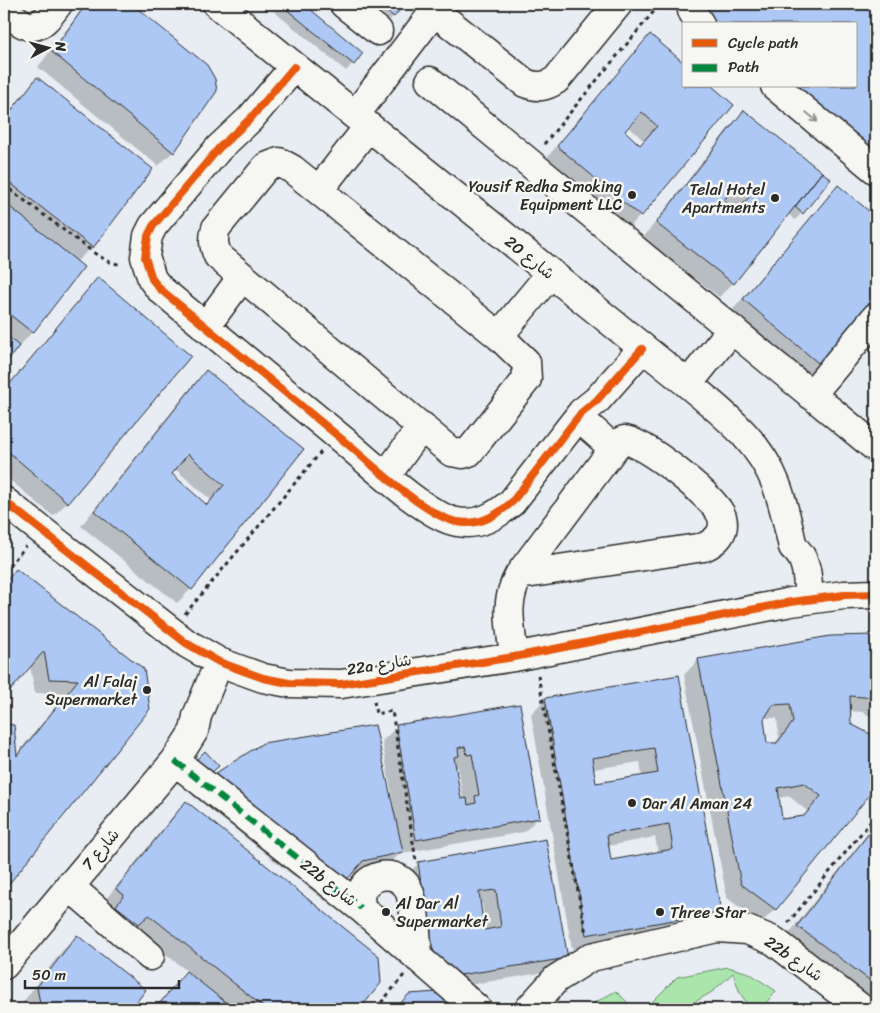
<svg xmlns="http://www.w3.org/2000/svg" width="880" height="1013" viewBox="0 0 880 1013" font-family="Sriracha,'Playpen Sans Arabic',sans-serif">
  <rect width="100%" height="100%" fill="#e7edf3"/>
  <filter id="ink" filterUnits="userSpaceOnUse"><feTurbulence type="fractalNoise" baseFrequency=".02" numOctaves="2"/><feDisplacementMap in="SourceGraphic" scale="10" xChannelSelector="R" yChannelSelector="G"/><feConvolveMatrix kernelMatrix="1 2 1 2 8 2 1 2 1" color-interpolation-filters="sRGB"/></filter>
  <g filter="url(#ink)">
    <path fill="#aae6ab" stroke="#6a886b" d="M728 967 749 973 776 991 761 1009H741L748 1005 740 993 733 973 712 992 682 1009H645L677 977Z
      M616 991 634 1009H589L594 1003Z"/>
    <path fill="#0003" fill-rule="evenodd" d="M86 4H131L206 66 216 91 173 152 158 166 38 67Z
      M265 4H302L362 53 346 71Z
      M384 4H403L390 20 379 11Z
      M707 4H876V183L757 86H856V24L700 10Z
      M650 36 684 64 640 216 626 230 544 161ZM628 126 644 141 639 146 623 131Z
      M37 79 152 169 92 247 76 262 32 332 4 364V118Z
      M744 112 822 173 802 213 795 220 788 214 733 283 719 297 643 238 730 126Z
      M838 187 876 219V305L810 382 729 314Z
      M98 279 68 502 53 516 4 475V390Z
      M206 372 302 449 191 589 177 603 81 526 192 386ZM174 468 211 500 206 505 170 474Z
      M16 571 149 709 4 888V726H13L16 755 66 694 35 693 30 666 4 696V583Z
      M830 637H876V720L863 712 849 711 850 725 870 735 876 727V785L775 909 761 923 727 898 684 675 698 660ZM763 718H777L779 738 774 744 766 745ZM789 796 807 811 802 817 781 821 778 798Z
      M678 676 719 911 705 926 572 949 531 714 545 699ZM640 762 642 777 595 784 593 769ZM655 837 658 853 610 861 608 846Z
      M519 705 538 818 524 832 402 853V852L387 866 350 875 325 901 192 795 206 781 394 807 382 741 397 727ZM458 767 463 800H460L455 768Z
      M186 803 380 983 359 1009H154L187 971 102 904 172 817Z
      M876 823V1009L783 941Z
      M545 840 566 957 552 971 445 989 404 877 419 863ZM482 903 486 931H483L479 904Z
      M77 937 144 991 129 1009H24L23 1002 62 951Z
      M436 993 456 1009H395L409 995Z"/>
    <path fill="#adc8f5" stroke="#2b2b2b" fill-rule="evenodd" d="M86 4H132L207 65 215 79 217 91 174 153 52 52Z
      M280 4H304L363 53 354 65Z
      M383 4H405L394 17 381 7Z
      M707 4H876V157L789 86H856V24H711L699 14Z
      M650 34 684 63V86H712L734 105 641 217 557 146ZM642 112 657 126 640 145 625 131Z
      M37 77 153 169 93 248 4 178V120Z
      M744 110 822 172 734 284 656 223ZM737 184 750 196 737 211 724 200Z
      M822 172 831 179 803 214 795 207Z
      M838 185 876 217V307L825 369 743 299Z
      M4 202 84 267 33 333 4 310Z
      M98 277 191 356 68 503 4 448V391Z
      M4 333 19 346 4 366Z
      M206 370 304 449 192 590 94 511ZM188 454 224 485 207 505 172 474Z
      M16 569 144 669 150 709 4 890V724L14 725 17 756 78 680 49 679 44 651 4 698V584Z
      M876 635V698L850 696 851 724 870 734 876 727V787L776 910 741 884 698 659 830 636ZM790 704 793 722 777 743H767L764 719 773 705ZM804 783 821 796 804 816 782 819 778 788Z
      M679 675 721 912 586 935 545 698ZM654 748 658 773 596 783 592 758ZM669 824 673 849 611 860 607 835Z
      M520 704 540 818 416 840 396 725ZM465 746 467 755 472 754 479 795 475 796 476 803 468 805 467 798 461 799 454 757 459 756 458 748Z
      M375 725 403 852 363 861 340 888 205 780 263 743Z
      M205 751 219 766 210 774 196 760Z
      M186 801 379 956 381 983 360 1009H266L149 915 139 924 116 906 124 895 116 889Z
      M876 824V985L797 926Z
      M546 839 568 958 460 975 445 965 435 954 429 940 418 862ZM496 890 501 927 484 930 479 892Z
      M77 935 146 990 131 1009H41L37 987Z
      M186 971 234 1009H155Z
      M437 992 457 1009H395L409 994Z"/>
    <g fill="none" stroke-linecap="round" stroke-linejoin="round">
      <defs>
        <path id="minor" d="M217 4 688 384C722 413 759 440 776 484 784 504 788 526 793 547 809 560 807 580 809 599
          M344 4 378 31
          M693 4 692 11 700 24
          M4 10C31 32 37 33 58 4
          M434 11 525 83C538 88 545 87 556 80L618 4
          M294 67 250 119 219 148 153 226 148 236 145 257 152 279 160 289C221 340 283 390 344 441 369 462 427 517 457 522 479 526 496 516 512 502L582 412 597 400 642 349
          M430 81 876 448
          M775 86 876 170
          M355 115 440 4
          M279 162 292 169 499 336 526 362 527 379 469 452 463 454 451 452 218 256C213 245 213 239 216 228L266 167Z
          M319 190 368 127
          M205 327 242 277
          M499 336 551 273
          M688 384 732 329
          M811 395 876 317
          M578 417 613 448
          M386 476 422 426
          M4 501 186 643 219 662 263 678 289 683 341 684 514 657 791 602 844 595 876 594
          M514 657C511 626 503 604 519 575L617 444 624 440C643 441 716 498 722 517 726 532 717 541 704 547L519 575
          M175 761 361 908 477 1009
          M69 886 150 956
          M361 908C361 904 360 899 360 896 364 875 393 868 406 885 416 898 416 941 418 958
          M4 965 175 761 194 731 197 716 219 662
          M529 1009 556 979 591 957 717 928 747 930 774 941 862 1009"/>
      </defs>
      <use href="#minor" stroke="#2b2b2b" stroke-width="31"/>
      <path stroke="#2b2b2b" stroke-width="3" stroke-dasharray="4 4" stroke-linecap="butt" d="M544 144 660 4
        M4 185 97 255 110 262 122 265
        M4 572 26 546
        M185 614 321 452
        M538 675 586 934
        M374 701 376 714 392 711 416 861
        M788 923 876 815
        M376 1009 404 975"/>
      <use href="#minor" stroke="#f6f6f2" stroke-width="28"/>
      <path stroke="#00873e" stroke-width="6" stroke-dasharray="12 6" stroke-linecap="butt" d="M175 761 361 908"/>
      <defs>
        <path id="cycleway" d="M294 67 250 119 219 148 153 226 148 236 145 257 152 279 160 289C221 340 283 390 344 441 369 462 427 517 457 522 479 526 496 516 512 502L582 412 597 400 642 349
          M4 501 186 643 219 662 263 678 289 683 341 684 514 657 791 602 844 595 876 594"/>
      </defs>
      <use href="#cycleway" stroke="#f6f6f2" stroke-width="11"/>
      <use href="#cycleway" stroke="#e8590c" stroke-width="8"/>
    </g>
    <defs><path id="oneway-shaft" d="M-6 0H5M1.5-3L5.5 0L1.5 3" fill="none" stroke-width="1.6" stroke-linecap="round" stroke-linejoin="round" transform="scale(1.25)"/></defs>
    <use stroke="#90908e" href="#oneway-shaft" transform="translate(812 117) rotate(40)"/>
  </g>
  <g fill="#2b2b2b" stroke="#f6f6f2" stroke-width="2">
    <circle cx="632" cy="195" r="5"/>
    <circle cx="775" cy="198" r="5"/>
    <circle cx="147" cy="690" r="5"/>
    <circle cx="632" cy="803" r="5"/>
    <circle cx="386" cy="912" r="5"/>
    <circle cx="660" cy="912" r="5"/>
  </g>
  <g text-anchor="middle" stroke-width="5" stroke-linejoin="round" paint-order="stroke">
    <g font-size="16" fill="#2b2b2b" stroke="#f6f6f2" text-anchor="end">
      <text x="622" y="192">Yousif Redha Smoking<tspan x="622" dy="18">Equipment LLC</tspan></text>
      <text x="765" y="195">Telal Hotel<tspan x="765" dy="18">Apartments</tspan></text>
      <text x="137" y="687">Al Falaj<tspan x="137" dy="18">Supermarket</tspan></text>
      <text x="642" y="809" text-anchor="start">Dar Al Aman 24</text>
      <text x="396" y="909" text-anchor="start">Al Dar Al<tspan x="396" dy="18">Supermarket</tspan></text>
      <text x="670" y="918" text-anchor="start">Three Star</text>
    </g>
    <g font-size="16" fill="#2b2b2b" stroke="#f6f6f2">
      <text transform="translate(530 257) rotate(39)" y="6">شارع 20</text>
      <text transform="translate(379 664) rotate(-9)" y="6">22a شارع</text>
      <text transform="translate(100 849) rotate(-50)" y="6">شارع 7</text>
      <text transform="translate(329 882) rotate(38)" y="6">22b شارع</text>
      <text transform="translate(794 958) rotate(35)" y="6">22b شارع</text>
    </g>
  </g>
  <rect width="880" height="1013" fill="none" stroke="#f6f6f2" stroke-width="20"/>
  <rect x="10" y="10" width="860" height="993" fill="none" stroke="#2b2b2b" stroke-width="2" filter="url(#ink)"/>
  <rect x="682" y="22" width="175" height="65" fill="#f6f6f2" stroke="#a5a5a2"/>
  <rect x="692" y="39" width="25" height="8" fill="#e8590c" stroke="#a5a5a2"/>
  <text x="728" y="48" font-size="15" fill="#2b2b2b">Cycle path</text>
  <rect x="692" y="64" width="25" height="8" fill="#00873e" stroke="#a5a5a2"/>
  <text x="728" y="72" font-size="15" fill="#2b2b2b">Path</text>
  <g transform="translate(48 48) rotate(84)" stroke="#f6f6f2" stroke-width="4" paint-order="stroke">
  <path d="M0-4L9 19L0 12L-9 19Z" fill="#2b2b2b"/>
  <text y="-8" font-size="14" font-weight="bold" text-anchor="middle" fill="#2b2b2b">N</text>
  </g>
  <path d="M25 980v8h154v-8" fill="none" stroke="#2b2b2b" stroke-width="2.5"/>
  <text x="32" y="980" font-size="15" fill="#2b2b2b" stroke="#f6f6f2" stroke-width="4" paint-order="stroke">50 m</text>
</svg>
